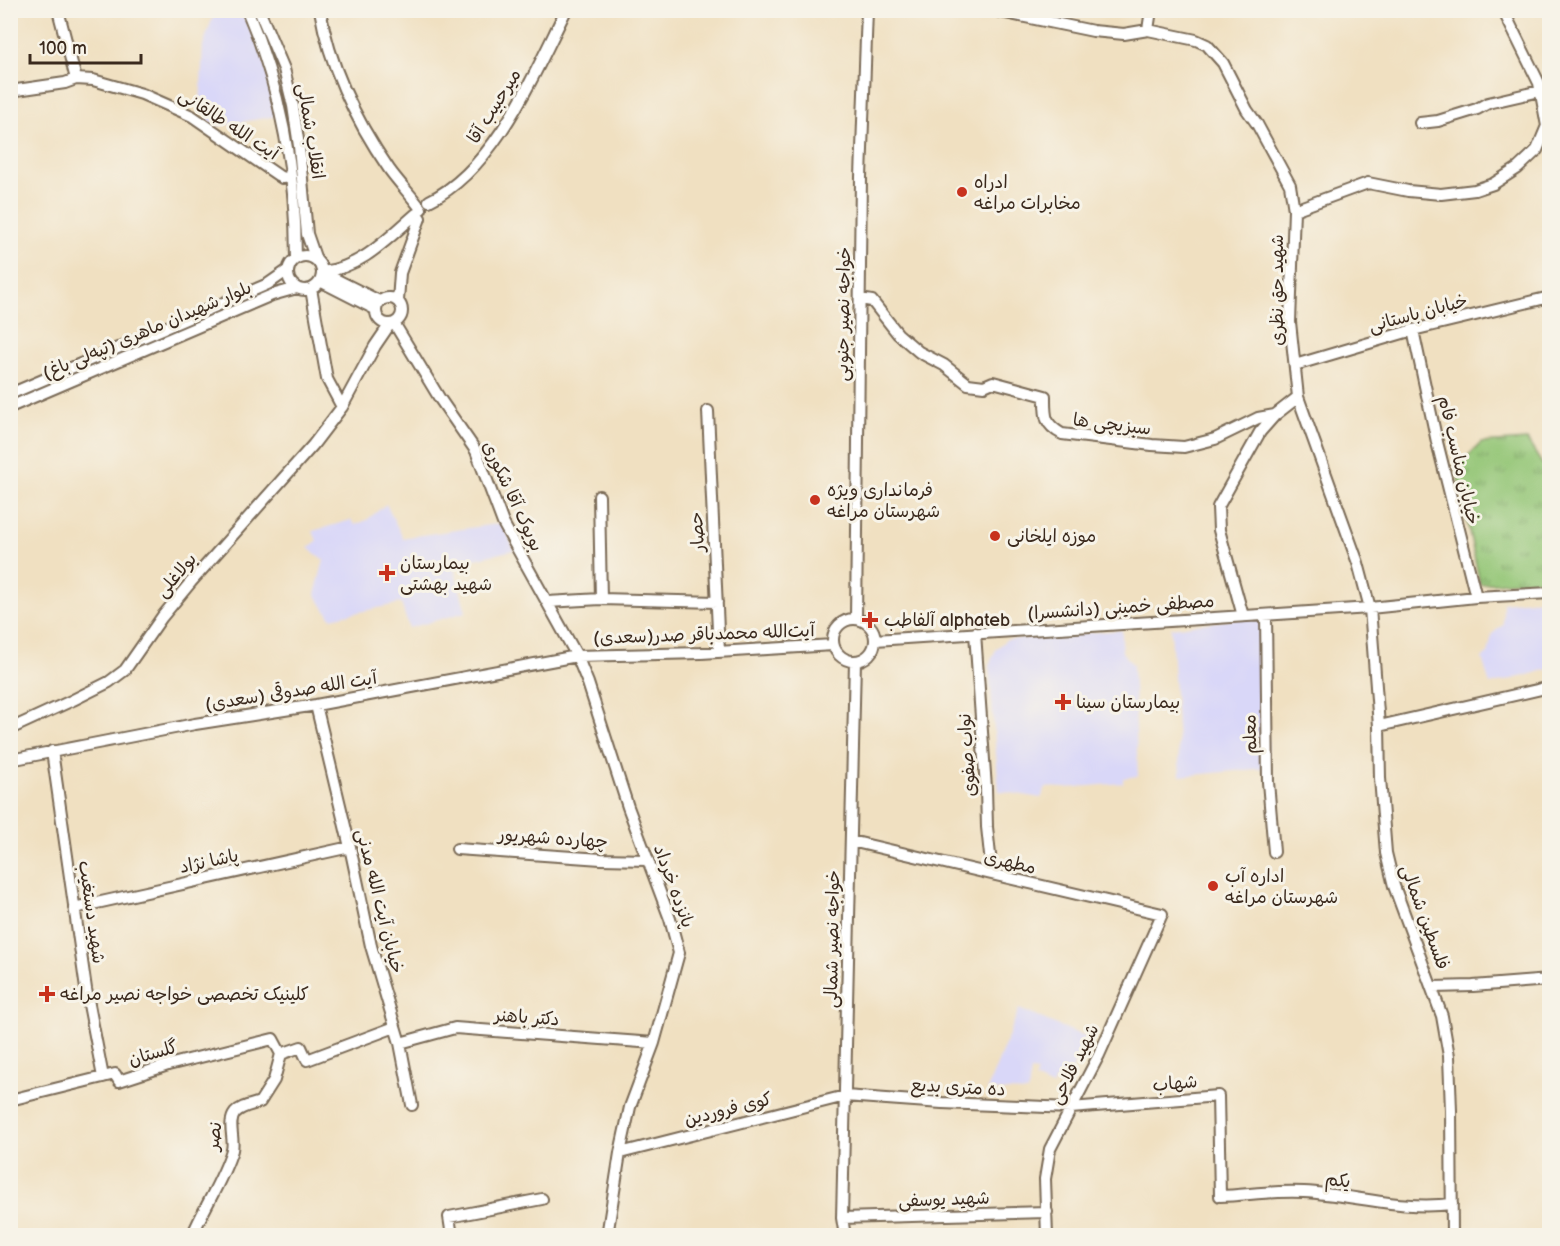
<svg xmlns="http://www.w3.org/2000/svg" width="1560" height="1246" viewBox="0 0 1560 1246" font-family="'Balsamiq Sans','Playpen Sans Arabic',sans-serif">
  <defs>
    <pattern id="park-tufts" width="24" height="20" patternUnits="userSpaceOnUse" patternTransform="scale(1.5)"><rect width="24" height="20" fill="#94c677"/><path d="M3 7l-1-3M5 7V3M7 7l1-3M15 17l-1-3M17 17v-4M19 17l1-3" fill="none" stroke="#7aa161"/></pattern>
  </defs>
  <rect width="100%" height="100%" fill="#f7f3e8"/>
  <filter id="ink" filterUnits="userSpaceOnUse"><feTurbulence type="fractalNoise" baseFrequency=".0167" numOctaves="2"/><feDisplacementMap in="SourceGraphic" scale="12" xChannelSelector="R" yChannelSelector="G"/><feConvolveMatrix kernelMatrix="1 2 1 2 8 2 1 2 1" color-interpolation-filters="sRGB"/></filter>
  <filter id="wash" filterUnits="userSpaceOnUse"><feTurbulence type="fractalNoise" baseFrequency=".008" numOctaves="4" result="noise"/><feDisplacementMap in="SourceGraphic" scale="24" xChannelSelector="R" yChannelSelector="G"/><feGaussianBlur stdDeviation="1.35" result="paint"/><feColorMatrix in="noise" values="0 0 0 0 0 0 0 0 0 0 0 0 0 0 0 0 0 1.4 0 .05"/><feComposite in="paint" operator="in"/></filter>
  <g filter="url(#wash)">
    <rect width="100%" height="100%" fill="#f0e0c1"/>
    <path fill="#d9d7f8" d="M215 11H239L244 18 257 39 282 115 218 126 207 121 208 108 200 106 203 45Z
      M386 504 403 538 503 523 514 550 453 564 466 612 409 628 401 603 331 618 315 594 324 560 308 548 317 541 313 531 351 520 355 525 367 520Z
      M1543 599 1549 669 1490 685 1482 658 1488 654 1492 634 1503 625V603Z
      M1266 615 1268 768 1180 776 1171 628Z
      M1122 630V652L1133 665 1138 776 1123 778V783L1066 788 1046 787 1041 798 999 791 989 665 996 649 1006 640Z
      M1019 1009 1086 1037 1066 1084 1055 1079 1052 1087 1035 1079 1037 1072 1031 1071 1028 1092 987 1090Z"/>
    <path fill="url(#park-tufts)" stroke="#68784a" stroke-width="1.5" d="M1527 440 1542 464 1549 463V579L1480 584 1456 468 1481 443Z"/>
  </g>
  <g filter="url(#ink)">
    <g fill="none" stroke-linecap="round" stroke-linejoin="round">
      <defs>
        <path id="minor" d="M58 10 76 79
          M247 10C281 89 296 173 296 259
          M259 10 284 69 293 106 299 146 307 234 316 260
          M320 10C330 68 356 121 389 169 399 183 411 195 421 209
          M991 10 1093 31 1124 34 1148 30 1196 40 1207 45 1223 63 1247 110 1257 124 1290 185 1294 210 1290 322 1298 397 1358 563 1370 608 1379 726 1380 778 1386 853 1394 886 1442 1016 1449 1056 1451 1111 1452 1236
          M1148 30 1151 10
          M10 91 65 83 76 79 93 80 142 94 192 116 282 178 290 177
          M1420 123 1438 121 1477 109 1488 103 1540 91
          M429 201C495 169 534 74 566 10
          M1294 210 1368 183 1408 191 1441 194 1475 190 1493 184 1518 168 1537 150 1547 126 1539 83 1503 10
          M288 273a17 17 0 1 1 34 0a17 17 0 1 1-34 0Z
          M322 272C361 268 387 239 416 214
          M323 273 379 301
          M320 281 375 309
          M311 289 327 379 342 407
          M376 311a13 13 0 1 1 26 0a13 13 0 1 1-26 0Z
          M860 299 872 301 898 334 919 352 944 365 968 384 984 386 993 382 1045 396C1045 416 1044 424 1062 434L1152 445 1184 447 1215 439 1258 418 1275 415
          M398 301 400 273 420 218
          M394 323 440 399 476 451 503 523 577 656 588 683 628 807 670 919 679 953 654 1043 630 1107 620 1153 607 1236
          M1413 330 1437 442 1476 597
          M1295 365 1413 330 1550 297
          M10 394 268 284 288 270
          M10 407 272 295 297 288
          M708 411 719 652
          M599 496 601 599
          M547 602 601 599 717 602
          M1266 615 1268 782 1274 852
          M1243 616 1219 530 1218 507 1260 432 1275 415 1298 397
          M856 619 861 177 867 10
          M833 640a21 21 0 1 1 42 0a21 21 0 1 1-42 0Z
          M975 633 986 788 987 827 992 874
          M875 640 1370 608 1476 597 1550 593
          M316 705 350 847 371 946 400 1043 412 1105
          M1379 726 1550 687
          M10 729 73 700 109 682 125 670 162 617 191 582 313 445 342 407 375 346 390 324
          M52 751 86 989 103 1077
          M10 760 195 724 316 705 577 656 701 653 833 645
          M851 841 1162 914 1099 1055 1050 1149 1045 1179 1047 1236
          M457 849 601 859 647 860
          M74 908 350 847
          M1433 987 1473 986 1550 980
          M400 1043 455 1028 654 1043
          M10 1100 115 1074 119 1081 168 1065 273 1039 281 1054 301 1047 307 1060 395 1027
          M620 1153 845 1096 942 1103 1071 1108 1218 1096 1220 1196C1247 1195 1276 1190 1304 1192 1356 1195 1398 1210 1452 1204
          M842 1218 1047 1212
          M192 1236C204 1207 223 1180 232 1150 235 1139 227 1123 235 1113 241 1106 252 1105 260 1102L274 1080 281 1054
          M452 1236 449 1217 542 1199
          M845 1236 842 1218 855 661"/>
      </defs>
      <use href="#minor" stroke="#7a6a57" stroke-width="14"/>
      <use href="#minor" stroke="#fff" stroke-width="10"/>
    </g>
  </g>
  <g fill="#c8321e" stroke="#f7f3e8" stroke-width="2">
    <circle cx="962" cy="192" r="6"/>
    <circle cx="815" cy="500" r="6"/>
    <circle cx="995" cy="536" r="6"/>
    <path d="M384 564h6v6h6v6h-6v6h-6v-6h-6v-6h6z"/>
    <path d="M867 611h6v6h6v6h-6v6h-6v-6h-6v-6h6z"/>
    <path d="M1060 693h6v6h6v6h-6v6h-6v-6h-6v-6h6z"/>
    <circle cx="1213" cy="886" r="6"/>
    <path d="M44 985h6v6h6v6h-6v6h-6v-6h-6v-6h6z"/>
  </g>
  <g text-anchor="middle" stroke-width="6" stroke-linejoin="round" paint-order="stroke">
    <g font-size="18" fill="#3b2a1e" stroke="#f7f3e8">
      <text transform="translate(494 106) rotate(-58)" y="6">میرحبیب آقا</text>
      <text transform="translate(229 124) rotate(33)" y="6">آیت الله طالقانی</text>
      <text transform="translate(311 131) rotate(81)" y="6">انقلاب شمالی</text>
      <text transform="translate(1277 290) rotate(-90)" y="6">شهید حق نظری</text>
      <text transform="translate(1418 313) rotate(-15)" y="6">خیابان باستانی</text>
      <text transform="translate(843 314) rotate(-89)" y="6">خواجه نصیر جنوبی</text>
      <text transform="translate(147 330) rotate(-23)" y="6">بلوار شهیدان ماهری (تپه‌لی باغ)</text>
      <text transform="translate(1112 424) rotate(7)" y="6">سبزیچی ها</text>
      <text transform="translate(1459 460) rotate(77)" y="6">خیابان مناسب فام</text>
      <text transform="translate(513 496) rotate(65)" y="6">بویوک آقا شکوری</text>
      <text transform="translate(697 532) rotate(-93)" y="6">حصار</text>
      <text transform="translate(176 575) rotate(-49)" y="6">بولاغلی</text>
      <text transform="translate(1121 607) rotate(-4)" y="6">مصطفی خمینی (دانشسرا)</text>
      <text transform="translate(704 634) rotate(-2)" y="6">آیت‌الله محمدباقر صدر(سعدی)</text>
      <text transform="translate(291 691) rotate(-9)" y="6">آیت الله صدوقی (سعدی)</text>
      <text transform="translate(1250 734) rotate(-91)" y="6">معلم</text>
      <text transform="translate(967 755) rotate(-94)" y="6">نواب صفوی</text>
      <text transform="translate(553 838) rotate(4)" y="6">چهارده شهریور</text>
      <text transform="translate(209 861) rotate(-12)" y="6">پاشا نژاد</text>
      <text transform="translate(1010 862) rotate(13)" y="6">مطهری</text>
      <text transform="translate(674 886) rotate(70)" y="6">پانزده خرداد</text>
      <text transform="translate(380 901) rotate(76)" y="6">خیابان آیت الله مدنی</text>
      <text transform="translate(92 912) rotate(82)" y="6">شهید دستغیب</text>
      <text transform="translate(1425 917) rotate(70)" y="6">فلسطین شمالی</text>
      <text transform="translate(832 939) rotate(-89)" y="6">خواجه نصیر شمالی</text>
      <text transform="translate(527 1017) rotate(4)" y="6">دکتر باهنر</text>
      <text transform="translate(153 1053) rotate(-16)" y="6">گلستان</text>
      <text transform="translate(1074 1064) rotate(-63)" y="6">شهید فلاحی</text>
      <text transform="translate(1175 1083) rotate(-5)" y="6">شهاب</text>
      <text transform="translate(958 1087) rotate(3)" y="6">ده متری بدیع</text>
      <text transform="translate(728 1109) rotate(-14)" y="6">کوی فروردین</text>
      <text transform="translate(214 1136) rotate(-83)" y="6">نصر</text>
      <text transform="translate(1338 1180) rotate(8)" y="6">یکم</text>
      <text transform="translate(944 1199) rotate(-2)" y="6">شهید یوسفی</text>
    </g>
    <g font-size="18" fill="#3b2a1e" stroke="#f7f3e8" text-anchor="start">
      <text x="974" y="188">ادراه<tspan x="974" dy="21">مخابرات مراغه</tspan></text>
      <text x="827" y="496">فرمانداری ویژه<tspan x="827" dy="21">شهرستان مراغه</tspan></text>
      <text x="1007" y="542">موزه ایلخانی</text>
      <text x="400" y="569">بیمارستان<tspan x="400" dy="21">شهید بهشتی</tspan></text>
      <text x="884" y="626">آلفاطب alphateb</text>
      <text x="1076" y="708">بیمارستان سینا</text>
      <text x="1225" y="882">اداره آب<tspan x="1225" dy="21">شهرستان مراغه</tspan></text>
      <text x="60" y="1000">کلینیک تخصصی خواجه نصیر مراغه</text>
    </g>
  </g>
  <rect width="1560" height="1246" fill="none" stroke="#f7f3e8" stroke-width="36"/>
  <path d="M30 54v9h111v-9" fill="none" stroke="#3b2a1e" stroke-width="3"/>
  <text x="39" y="54" font-size="18" fill="#3b2a1e" stroke="#f7f3e8" stroke-width="4.5" paint-order="stroke">100 m</text>
</svg>
